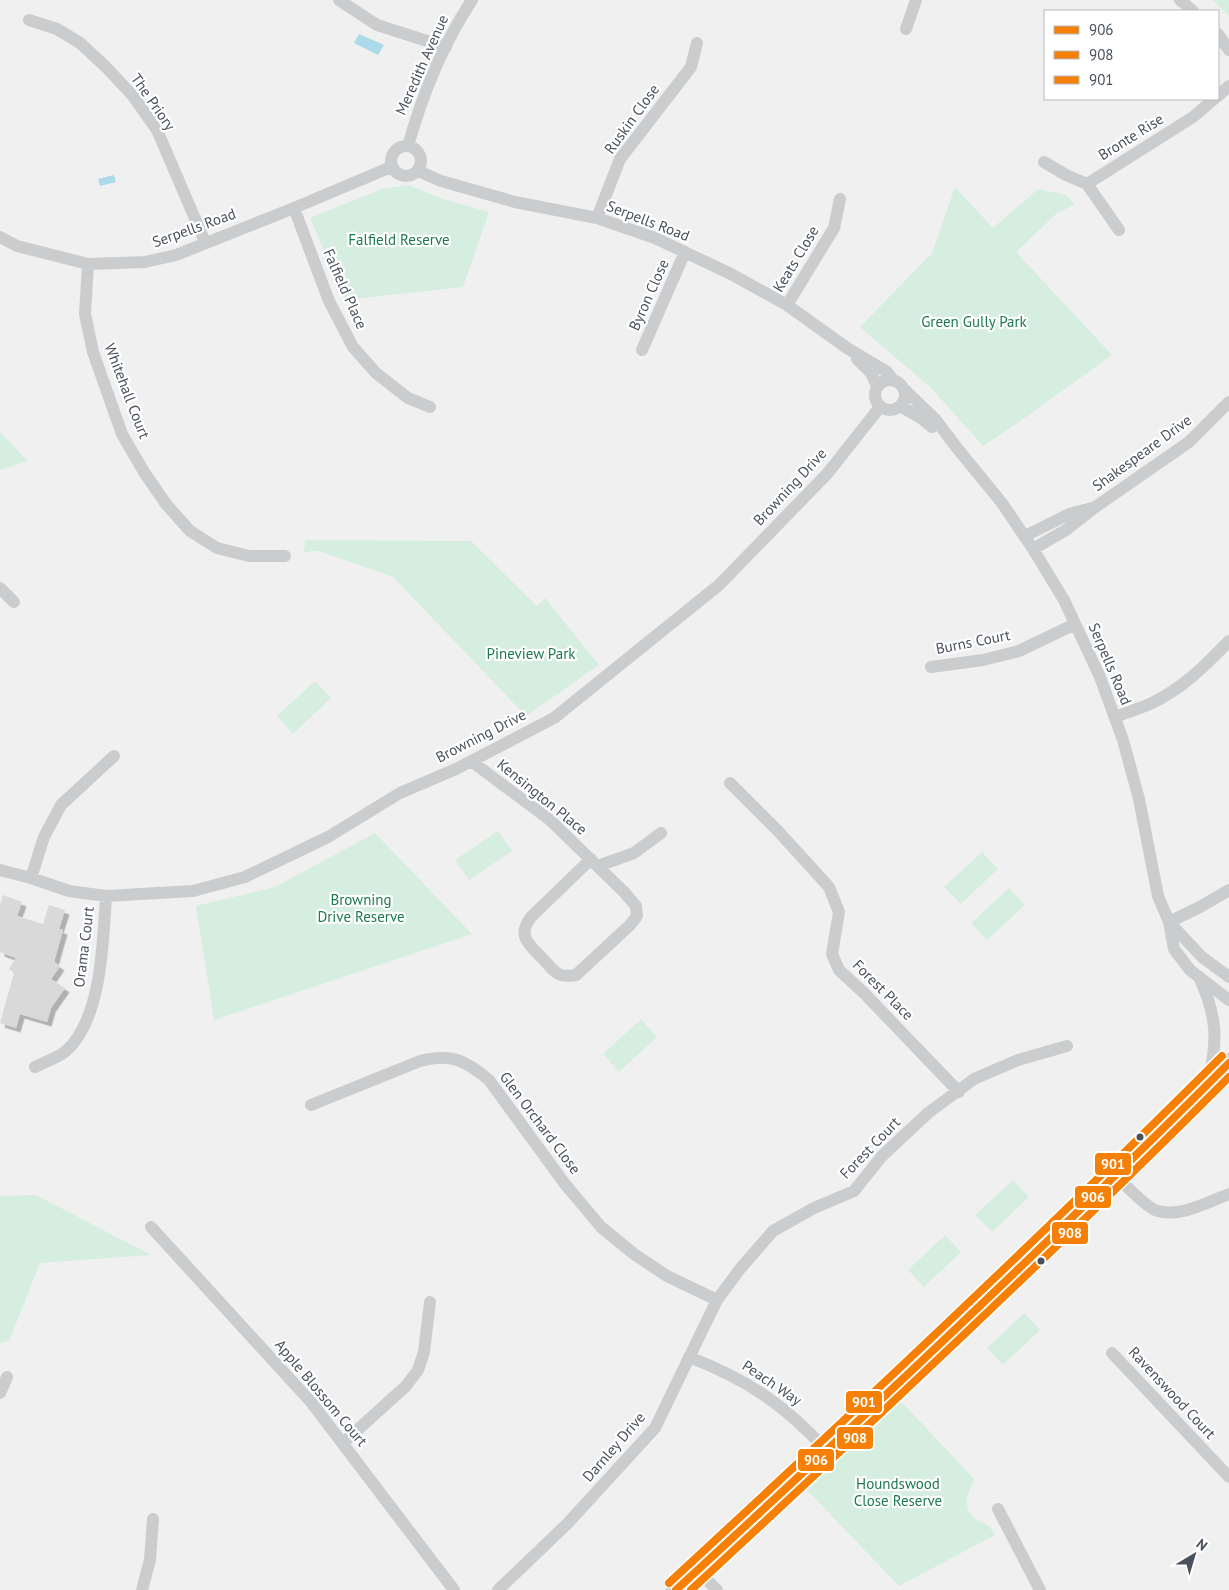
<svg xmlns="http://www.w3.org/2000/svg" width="1229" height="1590" viewBox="0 0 1229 1590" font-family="'PT Sans',sans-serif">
  <defs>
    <filter id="shadow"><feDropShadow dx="4.5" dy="4.5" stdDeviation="0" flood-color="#0004"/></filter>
  </defs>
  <rect width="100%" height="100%" fill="#f0f0f0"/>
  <path fill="#d6eee0" d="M1212 0H1229V16Z
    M408 185 443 199 489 212 463 287 345 300 310 218 382 189Z
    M955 187 993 228 1038 189 1066 195 1075 204 1056 214 1016 252 1112 355 1026 417 983 446 931 388 860 327 932 253Z
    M0 432 28 461 0 470Z
    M305 540 471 541 537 606 545 598 599 665 526 716 393 577 319 551 304 552Z
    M315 681 331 698 293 734 277 716Z
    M498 831 512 851 469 880 455 860Z
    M375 833 472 934 214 1020 196 906 275 887Z
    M982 852 998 869 961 904 944 887Z
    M1009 888 1025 905 987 940 971 923Z
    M641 1019 657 1037 619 1072 603 1054Z
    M1013 1180 1029 1197 992 1232 975 1215Z
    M36 1195 151 1255 40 1263 9 1341 0 1343V1196Z
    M945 1235 961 1252 924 1287 908 1270Z
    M1024 1313 1040 1330 1003 1365 987 1348Z
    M900 1400 975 1480 972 1484 966 1500 968 1510 975 1519 989 1526 995 1535 899 1586 806 1489Z"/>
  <path fill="#acdaea" d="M359 34 384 45 378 55 354 43Z
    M114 175 116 182 100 186 98 179Z"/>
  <path fill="#d9d9da" filter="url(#shadow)" d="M3 895 22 902 17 916 43 924 49 905 65 910 59 929 63 930 54 962 60 966 51 979 65 988 51 1008 47 1022 20 1014 16 1028 0 1023 14 973 9 969 16 958 0 952V905Z"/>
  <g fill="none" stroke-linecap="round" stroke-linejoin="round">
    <path stroke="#caccce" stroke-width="12" d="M339 0 377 25 446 47
      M1180 0 1193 11
      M29 20 57 29 80 43 106 67 133 96 157 130 205 242
      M906 29 916 0
      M1218 34 1229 50
      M1218 96 1229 86
      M391 161a15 15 0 1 1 30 0a15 15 0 1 1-30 0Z
      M408 146C422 96 443 44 472 0
      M1044 162 1066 175 1087 184 1193 117 1214 99
      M418 171 441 181 515 202 597 218 655 238 731 274 787 305 847 348 887 372 894 381
      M1087 184 1119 230
      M294 208 329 301 353 347 376 373 408 398 430 407
      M597 218 620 159 691 67 697 43
      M0 237 17 246 88 264 145 262 176 255 294 208 391 167
      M88 264 85 314 93 352 122 434 144 472 166 504 190 531 217 548 249 556H285
      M787 305 834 228 840 199
      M642 350 685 252
      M857 359 871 373 877 386
      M875 395a15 15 0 1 1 30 0a15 15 0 1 1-30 0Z
      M904 389 935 419 957 448 1002 503 1033 549 1064 600 1100 677 1123 740 1139 799 1158 896 1169 922 1174 949 1190 970 1229 1000
      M900 406 921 418 932 427
      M1025 536 1069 514 1092 508
      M1033 549 1066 530 1094 508 1189 442 1229 402
      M0 588 14 602
      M931 667 983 660 1019 651 1075 624
      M1115 717C1128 712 1141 708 1152 703 1183 688 1206 665 1229 641
      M471 761 550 820 624 892 636 906 637 916 630 925 576 975C570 976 562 977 557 973 552 970 547 963 543 959 530 945 516 937 531 917L591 859
      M730 783 778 831 829 887 839 912 832 954 839 970 864 993 959 1092
      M598 866 634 853 661 833
      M0 870 31 878 69 891 106 896 193 891 245 877 328 837 400 793 456 769 554 718 719 585 827 474 880 407
      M31 878 44 837 61 805 114 756
      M1169 922 1202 957 1229 977
      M1169 922 1200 907 1229 890
      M1200 979C1218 1019 1217 1040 1209 1081
      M35 1067C44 1062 58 1058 66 1051 102 1019 103 941 106 896
      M311 1105 420 1061C451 1053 465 1060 489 1080L565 1184 601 1227 634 1254 667 1276 717 1300
      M1114 1174C1125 1184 1142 1204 1155 1210 1177 1219 1209 1202 1229 1194
      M151 1227 311 1402 454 1590
      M1112 1353 1229 1477
      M689 1357C748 1380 784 1404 827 1451
      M0 1393 7 1377
      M343 1443 406 1386 418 1370 424 1352 430 1302
      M998 1509 1040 1590
      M697 1570 717 1590
      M142 1590 150 1560 153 1519
      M498 1590 567 1524 655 1428 717 1300 740 1269 773 1231 814 1208 854 1191 882 1156 928 1113 974 1079 1018 1060 1067 1046"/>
    <path stroke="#c6c9cc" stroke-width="20" d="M676 1590 827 1451 1148 1144 1229 1063"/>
    <defs>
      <path id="bus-1" d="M676 1590C863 1418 1049 1243 1229 1063"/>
      <path id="bus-2" d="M691 1590C873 1422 1054 1252 1229 1077"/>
      <path id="bus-3" d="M669 1583C856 1410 1042 1236 1222 1056"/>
    </defs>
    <use href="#bus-1" stroke="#fff" stroke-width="11"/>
    <use href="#bus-2" stroke="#fff" stroke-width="11"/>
    <use href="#bus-3" stroke="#fff" stroke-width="11"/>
    <use href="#bus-1" stroke="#f68005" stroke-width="8"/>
    <use href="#bus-2" stroke="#f68005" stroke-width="8"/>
    <use href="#bus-3" stroke="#f68005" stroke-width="8"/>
  </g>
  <g fill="#48515c" stroke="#fff" stroke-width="2">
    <circle cx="1140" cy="1137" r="4.5"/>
    <circle cx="1041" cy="1261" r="4.5"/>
  </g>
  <g text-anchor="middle" stroke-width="4.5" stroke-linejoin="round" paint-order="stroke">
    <g font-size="15" fill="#48515c" stroke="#fff">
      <text transform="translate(422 65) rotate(-66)" y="5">Meredith Avenue</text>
      <text transform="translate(153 102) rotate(55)" y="5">The Priory</text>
      <text transform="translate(632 119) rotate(-54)" y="5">Ruskin Close</text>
      <text transform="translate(1131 137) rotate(-32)" y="5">Bronte Rise</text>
      <text transform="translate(648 221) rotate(21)" y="5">Serpells Road</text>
      <text transform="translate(194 228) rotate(-20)" y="5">Serpells Road</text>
      <text transform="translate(796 259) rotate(-59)" y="5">Keats Close</text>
      <text transform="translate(345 289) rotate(66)" y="5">Falfield Place</text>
      <text transform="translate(649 295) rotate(-66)" y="5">Byron Close</text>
      <text transform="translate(127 391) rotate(69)" y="5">Whitehall Court</text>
      <text transform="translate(1142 453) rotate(-36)" y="5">Shakespeare Drive</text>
      <text transform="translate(790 487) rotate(-47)" y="5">Browning Drive</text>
      <text transform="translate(973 642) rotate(-11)" y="5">Burns Court</text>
      <text transform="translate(1110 664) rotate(67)" y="5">Serpells Road</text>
      <text transform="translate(481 736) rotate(-27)" y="5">Browning Drive</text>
      <text transform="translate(542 797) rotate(39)" y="5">Kensington Place</text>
      <text transform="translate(84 947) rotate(-83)" y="5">Orama Court</text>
      <text transform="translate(883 990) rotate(45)" y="5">Forest Place</text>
      <text transform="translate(540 1123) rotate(53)" y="5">Glen Orchard Close</text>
      <text transform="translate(870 1148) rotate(-46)" y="5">Forest Court</text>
      <text transform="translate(772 1383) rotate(34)" y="5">Peach Way</text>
      <text transform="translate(321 1393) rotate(50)" y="5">Apple Blossom Court</text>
      <text transform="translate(1172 1393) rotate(47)" y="5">Ravenswood Court</text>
      <text transform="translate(614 1447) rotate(-49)" y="5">Darnley Drive</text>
    </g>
    <g font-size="15" fill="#1c7a4f" stroke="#fff">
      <text x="399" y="245">Falfield Reserve</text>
      <text x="974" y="327">Green Gully Park</text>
      <text x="531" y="659">Pineview Park</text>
      <text x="361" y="905">Browning<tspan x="361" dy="17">Drive Reserve</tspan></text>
      <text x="898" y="1489">Houndswood<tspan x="898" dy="17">Close Reserve</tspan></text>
    </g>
  </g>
  <g stroke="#fff" stroke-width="2">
    <rect x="1094" y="1152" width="38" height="24" rx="5" fill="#f68005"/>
    <rect x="1074" y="1185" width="38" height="24" rx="5" fill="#f68005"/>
    <rect x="1051" y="1221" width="38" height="24" rx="5" fill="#f68005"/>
    <rect x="845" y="1390" width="38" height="24" rx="5" fill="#f68005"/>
    <rect x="836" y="1426" width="38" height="24" rx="5" fill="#f68005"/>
    <rect x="797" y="1448" width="38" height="24" rx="5" fill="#f68005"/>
  </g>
  <g font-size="14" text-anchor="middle" font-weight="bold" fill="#fff">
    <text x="1113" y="1169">901</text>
    <text x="1093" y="1202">906</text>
    <text x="1070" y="1238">908</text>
    <text x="864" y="1407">901</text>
    <text x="855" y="1443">908</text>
    <text x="816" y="1465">906</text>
  </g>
  <rect x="1044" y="10" width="175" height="90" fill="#ffffff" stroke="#b6b9be"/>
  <rect x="1054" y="26" width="25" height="8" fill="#f68005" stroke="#b6b9be"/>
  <text x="1089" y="35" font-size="15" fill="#48515c">906</text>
  <rect x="1054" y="51" width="25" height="8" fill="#f68005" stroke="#b6b9be"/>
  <text x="1089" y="60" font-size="15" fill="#48515c">908</text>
  <rect x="1054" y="76" width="25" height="8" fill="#f68005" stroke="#b6b9be"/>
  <text x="1089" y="85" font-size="15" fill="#48515c">901</text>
  <g transform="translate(1194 1555) rotate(38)" stroke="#ffffff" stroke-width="4" paint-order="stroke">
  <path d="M0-4L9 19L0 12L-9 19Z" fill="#48515c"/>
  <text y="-8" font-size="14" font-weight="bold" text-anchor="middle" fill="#48515c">N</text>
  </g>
</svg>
